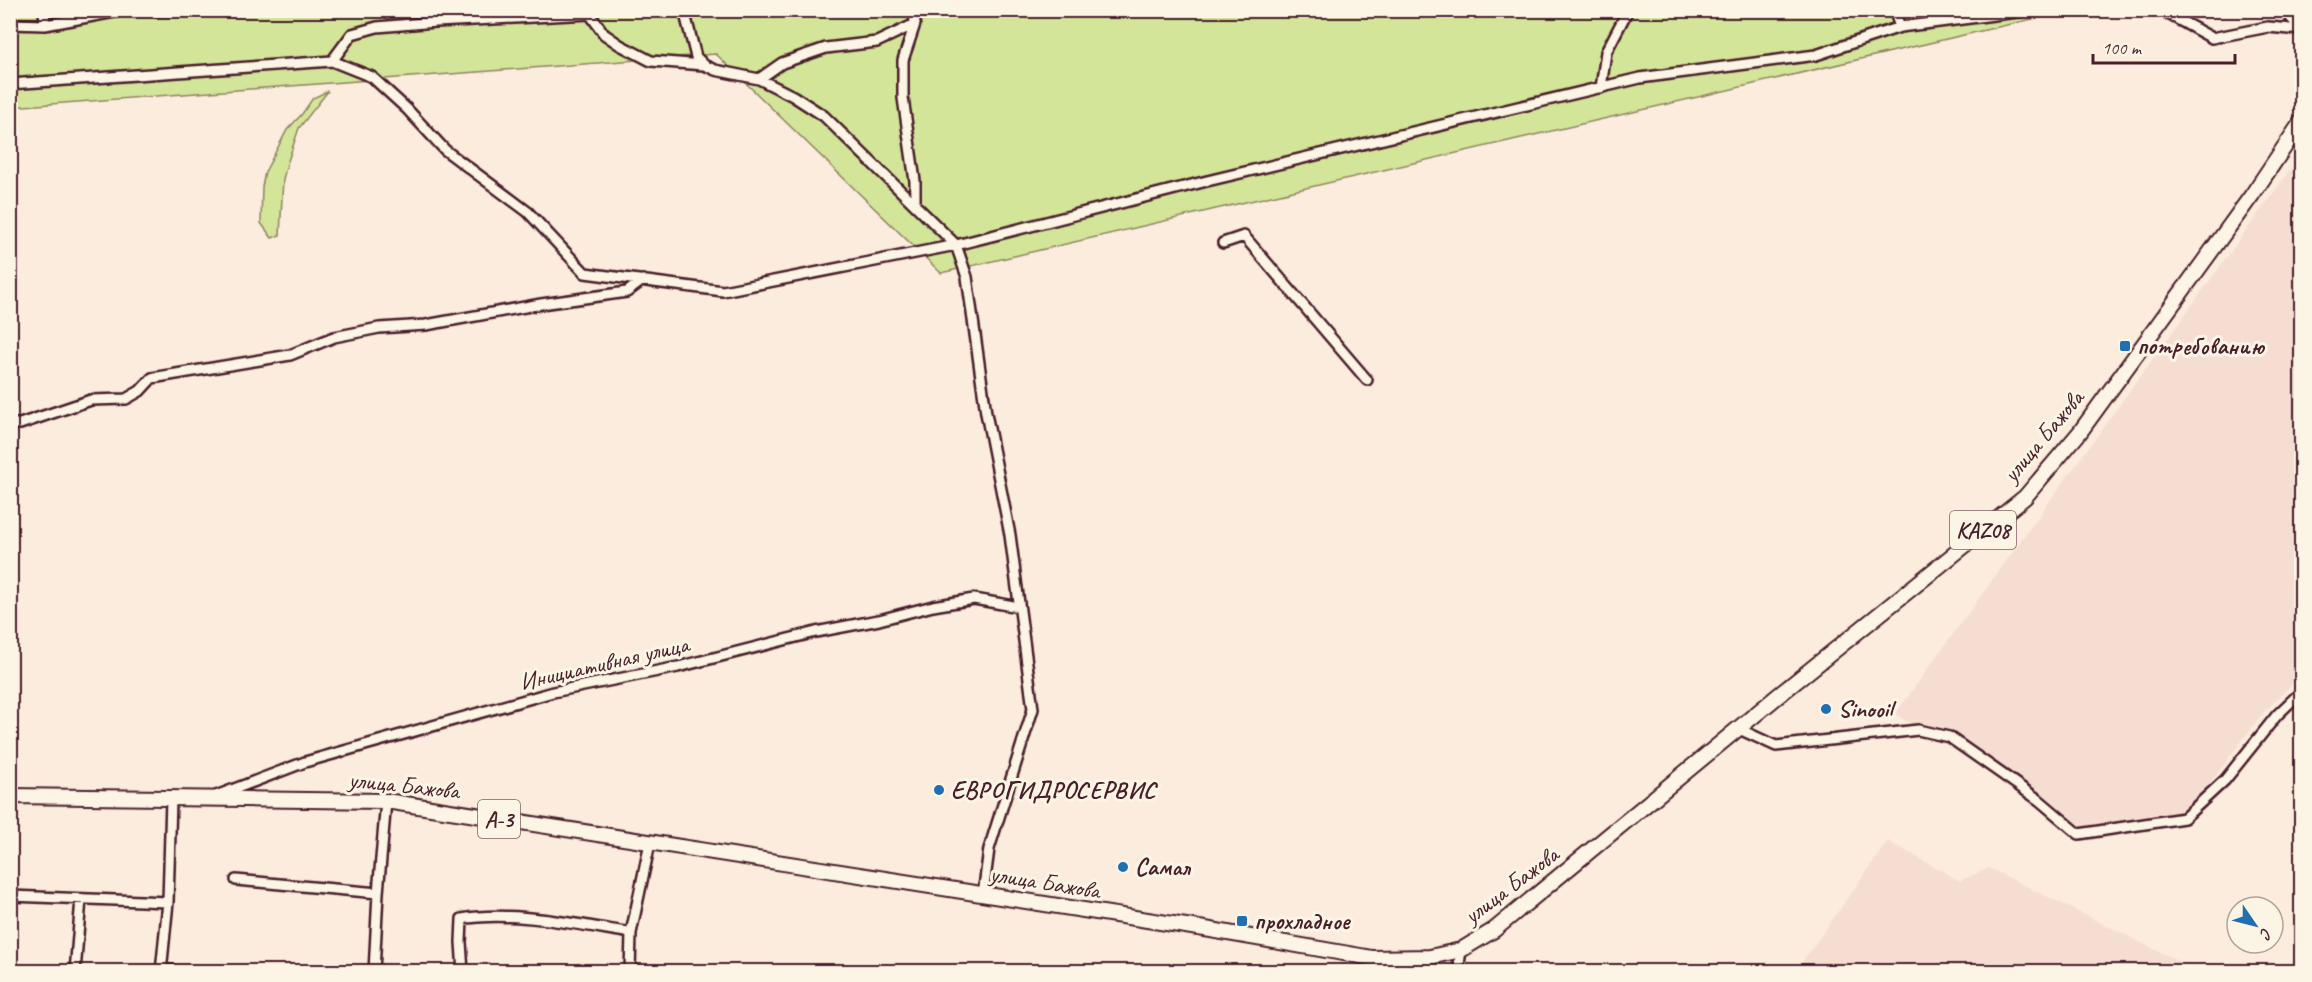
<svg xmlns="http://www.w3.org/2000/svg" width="2312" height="982" viewBox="0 0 2312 982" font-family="Caveat,sans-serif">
  <rect width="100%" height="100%" fill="#fbecdd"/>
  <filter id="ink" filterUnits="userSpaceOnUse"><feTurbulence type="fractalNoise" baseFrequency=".0167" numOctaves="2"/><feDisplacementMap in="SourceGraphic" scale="12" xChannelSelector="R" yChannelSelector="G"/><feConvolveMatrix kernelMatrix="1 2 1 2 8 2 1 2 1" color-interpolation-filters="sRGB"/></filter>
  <g filter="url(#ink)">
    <path fill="#f6ddd1" d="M2301 155V675L2263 713 2185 816 2082 828 1895 714Z
      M1888 841 1960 881 1989 868 2199 971H1796Z"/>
    <path fill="#d3e599" stroke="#8e8262" stroke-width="1.5" d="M11 10 2067 11 941 273 716 54 11 107Z
      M328 91 299 128 287 164 283 179 280 235 272 238 261 223 262 187 265 172 287 130 302 114 313 98Z"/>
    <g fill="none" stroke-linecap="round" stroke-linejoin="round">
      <defs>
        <path id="minor" d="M44 10 45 25
          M435 10 436 22 590 14
          M590 10V14L604 34 620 45 651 61 704 65
          M684 10 696 57 704 65 715 70 759 79 793 96 824 116 956 245 967 277 986 413 1010 535 1033 709 989 849 983 895
          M914 10 915 24 903 60V98L915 181V205
          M1894 10 1900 27
          M2161 10 2212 38 2268 27 2302 30
          M2284 10 2302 30
          M10 24 45 25 120 11 190 10
          M332 61 352 34 377 27 436 22
          M759 79 782 63 826 48 877 42 915 24
          M10 84 332 61 372 77 407 109 445 150 528 212 585 273 723 291 956 245 1207 181 1640 78 1816 55 1900 27 2033 10
          M1601 88 1606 52 1628 10
          M1223 243 1244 236 1367 380
          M10 424H20L91 400 126 399 140 391 152 378 290 355 334 337 379 328 426 325 541 304 627 292 643 280
          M1739 729 1776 746 1918 730 1949 737 2039 800 2079 834 2184 818 2225 780 2277 715 2302 691
          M216 796 305 762 553 692 678 667 816 632 879 620 933 606 974 599 1019 607
          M236 880 378 893
          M10 896 168 902
          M161 969 180 972
          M75 972 81 899
          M161 972 168 902 171 799
          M374 972 378 893 386 801
          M463 972 461 942 462 919C511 910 581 925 631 933
          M630 972 631 933 650 843
          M1458 972 1461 950"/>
        <path id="highway" d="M10 796 386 801 1205 929 1372 958 1430 957 1461 950 1494 930 1779 695 2025 497 2080 432 2252 195 2302 121"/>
      </defs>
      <use href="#minor" stroke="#4a1f2b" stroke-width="14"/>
      <use href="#highway" stroke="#4a1f2b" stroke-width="18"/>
      <use href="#minor" stroke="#fcf5e5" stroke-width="9"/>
      <use href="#highway" stroke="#fcf5e5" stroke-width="14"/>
    </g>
  </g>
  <g fill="#1f6fb2" stroke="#fcf5e5" stroke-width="2">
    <rect x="2119" y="340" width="12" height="12" rx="3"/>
    <circle cx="1826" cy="709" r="6"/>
    <circle cx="939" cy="790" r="6"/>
    <circle cx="1123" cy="867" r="6"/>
    <rect x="1236" y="915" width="12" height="12" rx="3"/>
  </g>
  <g text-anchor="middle" stroke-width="6" stroke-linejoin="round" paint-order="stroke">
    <g fill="#fcf5e5" stroke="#7f5f63" stroke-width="1.5">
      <rect x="1950" y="511" width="66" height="38" rx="4.5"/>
      <rect x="478" y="800" width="42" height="38" rx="4.5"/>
    </g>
    <g font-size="22" font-weight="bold" fill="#4a1f2b">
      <text x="1983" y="538">KAZ08</text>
      <text x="499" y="827">A-3</text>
    </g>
    <g font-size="24" font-weight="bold" fill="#4a1f2b" stroke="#fcf5e5" text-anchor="start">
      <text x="2137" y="354">потребованию</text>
      <text x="1838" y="717">Sinooil</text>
      <text x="951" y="798">ЕВРОГИДРОСЕРВИС</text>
      <text x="1135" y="875">Самал</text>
      <text x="1254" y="929">прохладное</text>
    </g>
    <g font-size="24" fill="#4a1f2b" stroke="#fcf5e5">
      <text transform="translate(2043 436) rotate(-50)" y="8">улица Бажова</text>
      <text transform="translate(604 663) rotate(-13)" y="8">Инициативная улица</text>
      <text transform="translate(404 785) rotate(6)" y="8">улица Бажова</text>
      <text transform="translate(1045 882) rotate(9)" y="8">улица Бажова</text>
      <text transform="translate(1511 885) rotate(-37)" y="8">улица Бажова</text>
    </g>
  </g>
  <rect width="2312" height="982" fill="none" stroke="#fcf5e5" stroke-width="36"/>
  <rect x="18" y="18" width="2276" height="946" fill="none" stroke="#4a1f2b" stroke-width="2" filter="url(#ink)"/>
  <g transform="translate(2255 925) rotate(125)"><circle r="28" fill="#fcf5e5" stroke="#b59f9b" stroke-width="1.5"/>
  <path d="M0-4.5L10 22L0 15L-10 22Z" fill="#1f6fb2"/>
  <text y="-9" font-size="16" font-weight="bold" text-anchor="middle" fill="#4a1f2b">С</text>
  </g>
  <path d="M2093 54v9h142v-9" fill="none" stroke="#4a1f2b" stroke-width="3"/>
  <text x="2102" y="54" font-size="18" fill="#4a1f2b" stroke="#fcf5e5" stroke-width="4.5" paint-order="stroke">100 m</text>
</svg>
